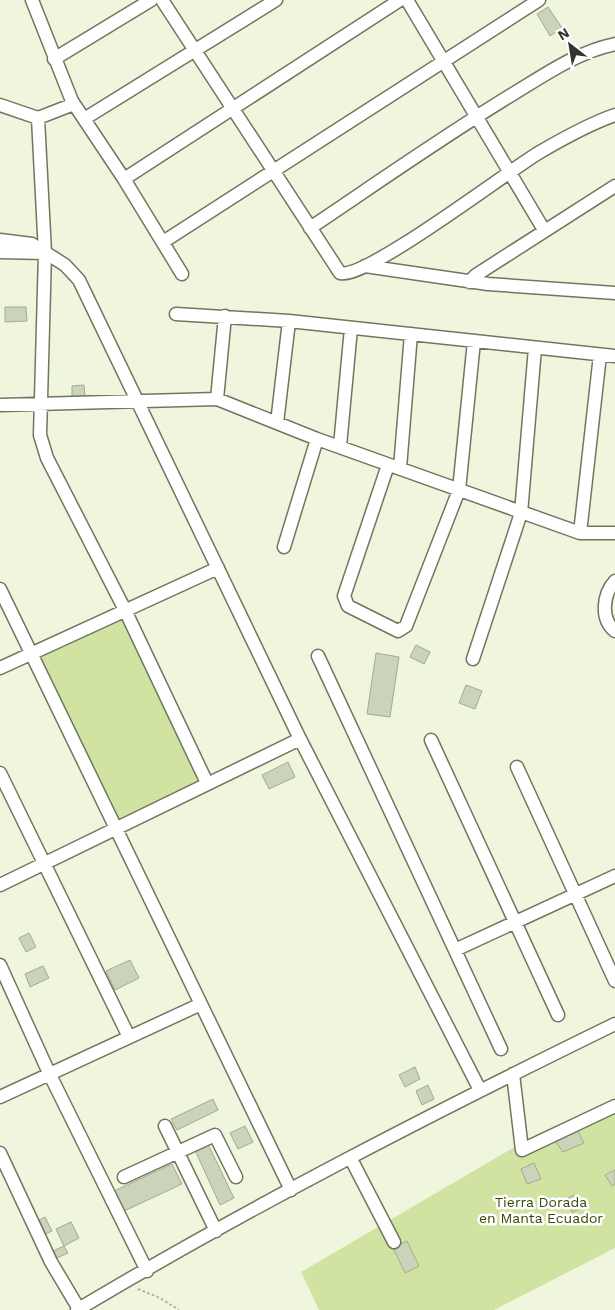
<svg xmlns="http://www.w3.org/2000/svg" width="615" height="1310" viewBox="0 0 615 1310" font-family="'Work Sans',sans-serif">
  <rect width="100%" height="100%" fill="#eff6dd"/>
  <path fill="#d1e3a0" d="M123 617 200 780 114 822 39 654Z
    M615 1099V1248L494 1310H319L301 1272 535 1135Z"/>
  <path fill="#cbd3ba" stroke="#a3aa92" d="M548 7 562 28 550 36 537 14Z
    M5 307H26L27 321 5 322Z
    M84 385 85 396 72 397V386Z
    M416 645 430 652 424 664 410 657Z
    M376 653 399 657 390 717 367 714Z
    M466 685 482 691 475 709 459 703Z
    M288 762 295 777 269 789 262 775Z
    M29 933 36 947 26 952 19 938Z
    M130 960 139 978 115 990 106 971Z
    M43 966 49 978 30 987 25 974Z
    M415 1067 420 1079 405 1087 399 1075Z
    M428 1085 434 1099 422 1105 416 1091Z
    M213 1099 218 1110 177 1130 171 1119Z
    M245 1126 253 1142 238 1149 230 1133Z
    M578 1131 584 1143 563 1152 555 1141Z
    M207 1142 234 1198 220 1205 194 1148Z
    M534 1163 541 1179 527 1184 521 1169Z
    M172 1164 182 1184 122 1212 112 1192Z
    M615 1170V1184L612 1186 605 1175Z
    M575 1195 580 1209 572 1212 567 1198Z
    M45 1217 52 1231 46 1234 39 1220Z
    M71 1222 79 1238 64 1246 56 1229Z
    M407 1241 419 1266 405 1273 393 1248Z
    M64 1246 68 1253 57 1258 53 1251Z"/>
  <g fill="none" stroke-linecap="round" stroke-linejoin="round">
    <defs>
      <path id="minor" d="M32 0 72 101 124 179 182 274
        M162 0 340 273C366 280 509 170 540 152 564 138 589 124 615 115
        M407 0 544 230
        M54 59 151 0
        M0 105 38 118 74 104
        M38 118 45 253 40 435 47 458 125 610 207 783
        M84 119 276 0
        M124 179 400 0
        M310 228C377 183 444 136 513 94 546 74 577 52 615 44
        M0 240 32 244 65 265 79 280 300 739 480 1090
        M163 242 539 0
        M0 252 45 253
        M365 266 488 284 615 293
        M469 282 476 275 615 186
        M176 314 289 321 615 356
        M217 399 225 316
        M0 405 217 399 317 439 580 533H615
        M277 423 289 321
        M340 446 351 328
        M388 465 344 596 348 606 398 631 406 626 459 490 474 341
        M400 468 411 334
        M580 533 600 355
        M284 547 317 439
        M615 581C603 594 600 619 615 631
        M0 589 291 1190
        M318 656 501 1049
        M473 659 521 513 535 348
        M0 668 218 568
        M431 740 558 1015
        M517 767 615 981
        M0 773 129 1037
        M0 885 300 739
        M455 950 615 876
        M0 965 49 1073 147 1271
        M513 1074 522 1150 615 1106
        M0 1097 201 1004
        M165 1126 216 1231
        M0 1153 51 1262 79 1309
        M351 1159 394 1242
        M124 1177 215 1135 236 1177
        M77 1310C251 1206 433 1113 615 1024"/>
    </defs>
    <use href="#minor" stroke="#707760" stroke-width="15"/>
    <path stroke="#acb29e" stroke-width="2" stroke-dasharray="2.5 2.5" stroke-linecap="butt" d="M138 1289 160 1298 179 1310"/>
    <use href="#minor" stroke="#fff" stroke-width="12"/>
  </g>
  <g text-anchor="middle" stroke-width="5" stroke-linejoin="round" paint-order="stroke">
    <g font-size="14" fill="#3a4707" stroke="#fff">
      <text x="541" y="1207">Tierra Dorada<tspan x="541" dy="16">en Manta Ecuador</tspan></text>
    </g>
  </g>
  <g transform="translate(570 45) rotate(329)" stroke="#ffffff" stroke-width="4" paint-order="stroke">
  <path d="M0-4L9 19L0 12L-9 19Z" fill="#32352b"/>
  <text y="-8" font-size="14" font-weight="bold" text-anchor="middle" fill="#32352b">N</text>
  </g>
</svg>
